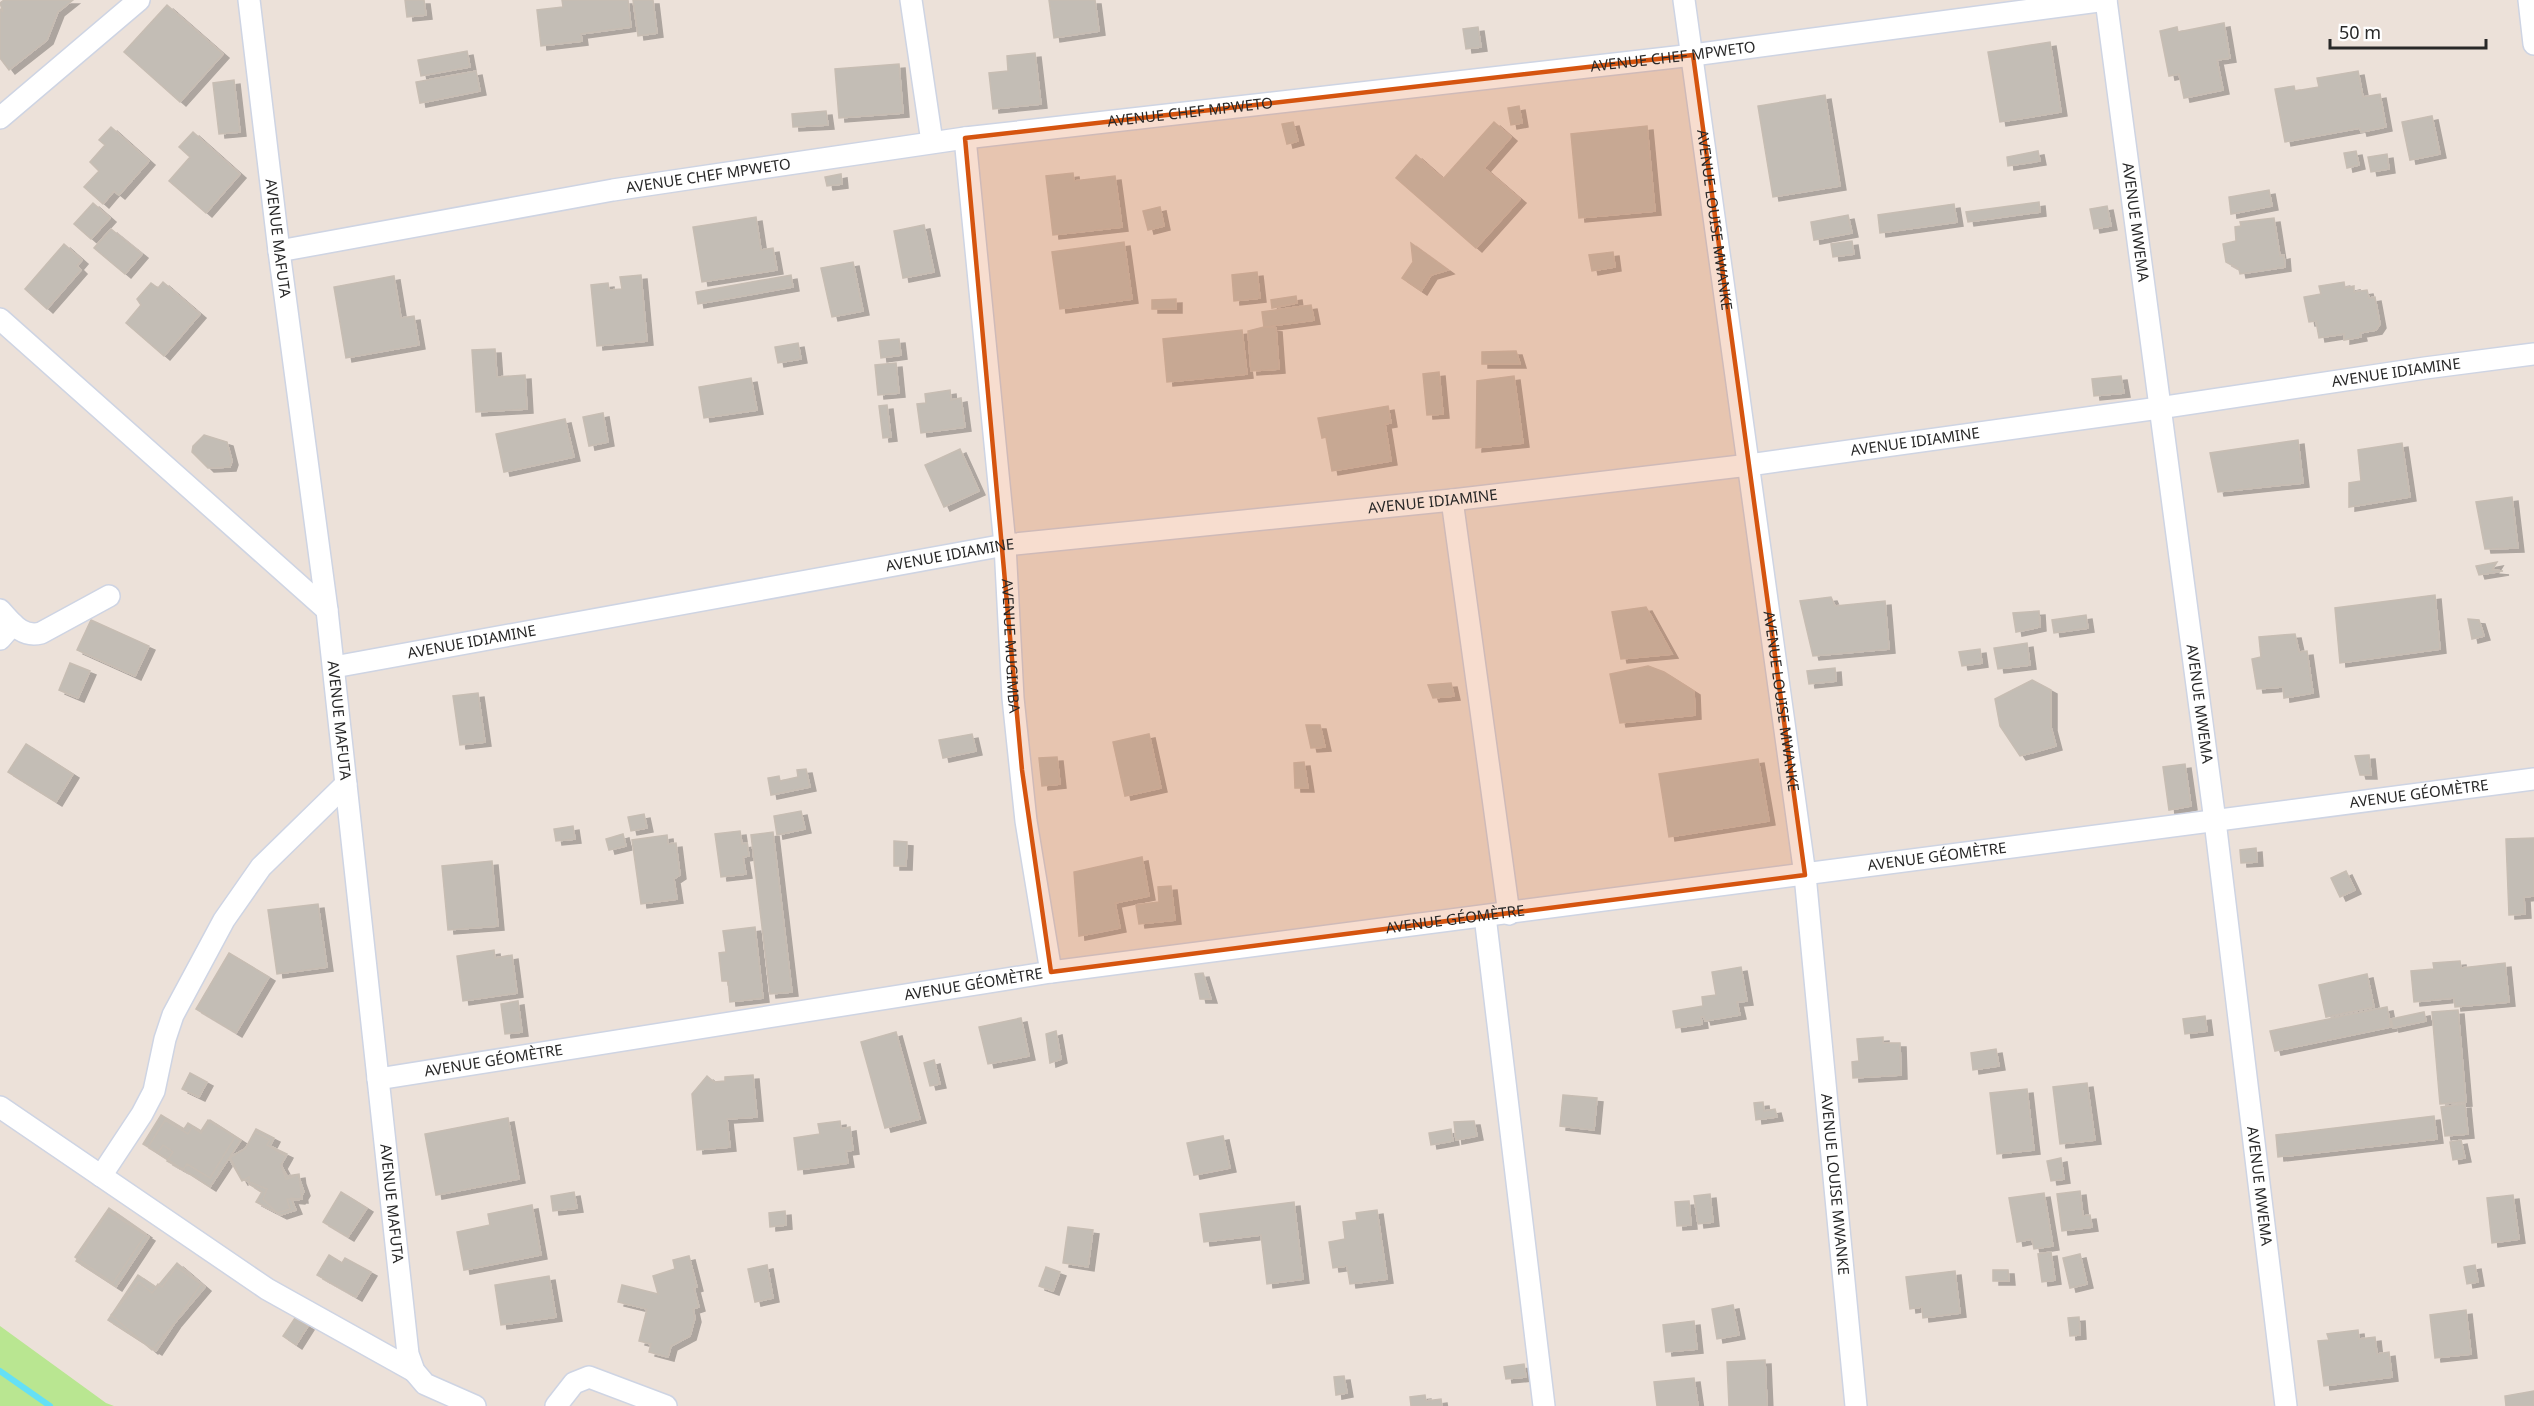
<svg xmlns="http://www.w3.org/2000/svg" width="2534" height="1406" viewBox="0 0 2534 1406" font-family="'Noto Sans',sans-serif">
  <defs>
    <filter id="shadow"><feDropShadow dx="6" dy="4" stdDeviation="0" flood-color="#0004"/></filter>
  </defs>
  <rect width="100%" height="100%" fill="#ece1d9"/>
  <path fill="#b9e691" d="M0 1326 106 1403 114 1406H0Z"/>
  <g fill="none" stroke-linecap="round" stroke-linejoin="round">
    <path stroke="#65e0f5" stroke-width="6" d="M0 1371 50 1406"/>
  </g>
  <path fill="#c3bdb5" stroke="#c7bdb3" stroke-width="1.5" filter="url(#shadow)" d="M4 0H73L58 12 47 40 9 70 0 58V9L3 12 0 3Z
    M405 0H424L426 15 407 17Z
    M562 0H628L631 27 581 34 582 41 541 46 537 10 563 7Z
    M633 0H653L657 33 638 36Z
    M1049 0H1095L1099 31 1054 38Z
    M167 5 223 54 180 102 124 52Z
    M2224 23 2230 58 2217 60 2223 90 2184 98 2179 74 2169 76 2160 31 2177 27 2178 32Z
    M1478 27 1481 47 1466 49 1463 29Z
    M2050 42 2061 112 2000 122 1988 52Z
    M467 51 470 67 421 76 418 60Z
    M1035 53 1041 104 993 109 989 73 1008 71 1007 56Z
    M899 64 903 113 839 118 835 69Z
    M476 71 480 91 420 103 416 82Z
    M2358 71 2363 97 2380 94 2386 127 2361 132 2360 128 2285 142 2275 89 2294 86 2295 91 2319 87 2317 78Z
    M234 80 240 132 219 134 213 83Z
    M1825 95 1840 186 1773 197 1758 106Z
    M1519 106 1522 123 1511 125 1508 108Z
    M826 111 828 125 793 127 792 114Z
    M2432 116 2440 154 2410 160 2402 122Z
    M1293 122 1298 141 1287 144 1282 124Z
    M1494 122 1511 137 1484 168 1520 199 1476 248 1396 178 1416 155 1443 179Z
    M1647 126 1655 211 1579 218 1571 134Z
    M111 127 149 161 119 195 114 191 103 204 84 187 99 171 90 162 105 145 99 140Z
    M193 132 240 174 206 213 169 181 190 157 179 147Z
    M2038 151 2040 161 2008 166 2007 157Z
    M2356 151 2359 165 2347 168 2344 153Z
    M2387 154 2389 169 2371 172 2368 157Z
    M1073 173 1074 181 1115 176 1122 227 1053 235 1046 176Z
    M841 174 842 184 827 186 825 177Z
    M2269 190 2272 206 2231 214 2229 197Z
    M2039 202 2040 212 1968 222 1966 212Z
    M93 203 110 218 91 239 74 224Z
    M1954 204 1957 222 1880 233 1878 215Z
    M2107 206 2111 226 2094 229 2090 209Z
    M1160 207 1164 226 1148 230 1143 211Z
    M1848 215 1852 233 1814 240 1811 222Z
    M756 217 761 250 773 248 777 270 702 282 693 227Z
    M2274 218 2280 256 2284 255 2285 267 2240 274 2239 269 2226 262 2223 244 2236 241 2235 227 2241 226 2240 222Z
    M924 225 934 272 903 278 894 231Z
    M111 229 142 254 125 274 94 248Z
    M1852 241 1854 254 1833 257 1831 244Z
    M1124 242 1132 299 1060 309 1052 252Z
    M1411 243 1448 270 1431 275 1421 291 1402 278 1413 262Z
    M64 244 82 260 77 266 81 270 47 309 25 289Z
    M1613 252 1615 267 1592 271 1589 255Z
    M853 262 863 311 832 317 821 268Z
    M1257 272 1260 298 1234 301 1232 275Z
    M641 275 647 341 597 346 591 285 608 283 609 290 622 289 620 277Z
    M791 275 793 287 698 304 696 292Z
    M394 276 401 318 414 316 419 345 346 358 334 287Z
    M163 282 200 314 164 356 126 323 141 305 137 299 151 283 158 288Z
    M2344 282 2345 288 2354 286V292L2367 290 2369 298 2375 297 2380 324 2376 330 2360 333 2361 337 2344 340V334L2319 338 2316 321 2309 322 2304 297 2321 294 2319 286Z
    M1296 296 1297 303 1272 308 1271 300Z
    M1176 299V309H1152V300Z
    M1311 305 1314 320 1264 327 1262 312Z
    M1264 327 1276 328 1279 369 1251 371 1248 331Z
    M1242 330 1247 374 1167 382 1163 339Z
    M899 339 901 355 881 358 879 341Z
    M798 343 801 359 778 363 775 347Z
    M495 349 497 377 525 375 527 409 476 412 472 350Z
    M1516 351 1520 364H1482V352Z
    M896 363 899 393 878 395 875 365Z
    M1439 372 1443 414 1427 415 1423 374Z
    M1514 376 1523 443 1476 448 1477 381Z
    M2121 376 2124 393 2094 396 2092 379Z
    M751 378 757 410 704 418 699 387Z
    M950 390 951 400 961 398 965 427 921 433 917 404 926 403 925 394Z
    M887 405 891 437 883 438 879 406Z
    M1388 406 1391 423 1385 424 1391 461 1332 471 1326 437 1322 438 1318 418Z
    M603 413 608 442 589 446 583 417Z
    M565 419 574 457 504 472 496 434Z
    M204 435 227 442 232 461 230 467 208 468 192 452 193 446Z
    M2298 440 2303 483 2218 492 2210 453Z
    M2402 443 2410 497 2349 507V483L2361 481 2358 450Z
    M960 449 979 491 944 507 925 465Z
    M2512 497 2518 548 2485 549 2476 502Z
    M2497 562 2492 570 2503 571 2479 575 2476 566Z
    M2435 595 2440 649 2340 663 2335 608Z
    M1831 597 1835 606 1885 601 1889 649 1813 656 1800 601Z
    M1646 607 1672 654 1621 659 1612 612Z
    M2039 611 2040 627 2016 632 2013 613Z
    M2086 615 2088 628 2054 633 2052 620Z
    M2468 619 2479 620 2484 636 2472 639Z
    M91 620 149 646 135 676 77 650Z
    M2295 634 2299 652 2307 651 2313 693 2284 698 2283 687 2257 689 2252 659 2261 657 2259 637Z
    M2027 643 2030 665 1998 669 1994 648Z
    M1980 649 1982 663 1962 666 1959 652Z
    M70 663 90 671 78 698 59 690Z
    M1648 666 1664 672 1694 691 1695 715 1620 723 1610 674Z
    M1835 668 1836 681 1809 684 1807 671Z
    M2032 680 2051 690V727L2056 746 2020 756 2000 726 1995 699Z
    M1451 683 1454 696 1433 698 1428 685Z
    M478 693 485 742 460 745 453 696Z
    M1306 725H1320L1325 747 1311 748Z
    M972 734 976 751 943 758 939 740Z
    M1149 734 1161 788 1125 796 1113 742Z
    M26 744 73 774 56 802 8 772Z
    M2369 755 2371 775H2360L2355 756Z
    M1057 757 1060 784 1042 786 1039 758Z
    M1758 759 1769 821 1669 837 1659 774Z
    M1304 762 1308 788H1295L1294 763Z
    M2185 764 2191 806 2169 810 2163 767Z
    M806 769 810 787 771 795 768 778 779 776 780 781 798 777 797 770Z
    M801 811 805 829 777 835 774 816Z
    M644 814 647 828 631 831 628 817Z
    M573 826 575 839 556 841 554 829Z
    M740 831 742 844 747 843 749 856 743 857 746 874 721 877 715 834Z
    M773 832 792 992 770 994 751 835Z
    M623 834 626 846 609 850 606 839Z
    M667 835 668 844 676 843 680 875 674 879 677 899 641 904 632 840Z
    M2534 838V896L2524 897 2525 914 2509 915 2506 839Z
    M894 841 907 842 906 866H894Z
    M2256 848 2257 862 2241 863 2240 850Z
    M1142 857 1149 896 1115 903 1120 928 1079 936 1074 872Z
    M492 861 498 926 448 930 442 866Z
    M2346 871 2355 890 2340 897 2331 878Z
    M1171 886 1175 920 1139 924 1136 905 1159 902 1158 887Z
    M318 904 327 967 277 974 268 910Z
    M755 927 763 998 730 1002 728 981H722L719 953 726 952 723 931Z
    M494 950 495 958 512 955 517 993 463 1001 457 956Z
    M229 953 269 977 236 1033 196 1009Z
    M2460 961 2461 968 2505 963 2509 1002 2455 1007 2454 998 2414 1002 2411 971 2434 969 2433 963Z
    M1741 967 1747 1001 1737 1002 1740 1015 1705 1021 1704 1017H1701L1702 1024 1676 1028 1673 1011 1703 1006 1702 997 1716 995 1712 972Z
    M1203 973 1211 999H1200L1195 974Z
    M2367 974 2374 1007 2326 1017 2319 985Z
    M518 1001 522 1032 505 1034 501 1004Z
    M2387 1007 2391 1027 2275 1051 2270 1031Z
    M2458 1010 2466 1102 2440 1104 2432 1012Z
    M2424 1012 2426 1021 2393 1028 2391 1019Z
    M2205 1016 2207 1031 2185 1034 2183 1019Z
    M1021 1018 1029 1056 988 1064 979 1027Z
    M1056 1031 1061 1059 1050 1063 1046 1034Z
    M896 1032 920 1119 885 1128 861 1042Z
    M1883 1037V1043H1900L1901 1075 1853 1078 1852 1062 1859 1061 1857 1039Z
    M1996 1049 1999 1066 1973 1070 1971 1053Z
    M934 1060 940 1084 930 1086 924 1063Z
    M190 1073 207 1082 199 1097 182 1089Z
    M753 1075 757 1117 727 1119 730 1147 697 1150 692 1094 707 1076 714 1082 725 1081V1077Z
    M2087 1083 2095 1140 2060 1144 2053 1087Z
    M2027 1089 2034 1150 1997 1154 1990 1093Z
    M1563 1095 1597 1098 1594 1130 1560 1126Z
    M1763 1102 1764 1111 1775 1109 1777 1117 1756 1120 1754 1103Z
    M2465 1104 2468 1134 2445 1136 2441 1107Z
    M161 1115 184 1129 188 1123 201 1131 208 1120 235 1137 210 1178 187 1164 183 1170 167 1161 173 1152 163 1145 158 1153 143 1144Z
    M2434 1116 2437 1139 2278 1157 2276 1135Z
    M508 1118 519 1179 436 1195 425 1134Z
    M165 1120 188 1134 192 1127 201 1133 210 1120 241 1140 210 1187 148 1147Z
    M840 1121 841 1129 850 1127 853 1150 846 1151 848 1163 798 1170 794 1138 820 1134 818 1124Z
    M1474 1121 1477 1136 1456 1140 1454 1122Z
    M256 1129 274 1138 270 1146 287 1154 281 1165 286 1179 298 1175 304 1192 299 1200 287 1199 290 1209 277 1213 263 1199 267 1189 241 1179 230 1157 245 1149Z
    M1451 1129 1453 1141 1431 1145 1429 1133Z
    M255 1132 270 1140 267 1145 286 1156 281 1165 287 1176 299 1174 302 1199 291 1198 296 1210 281 1215 256 1202 262 1192 249 1184V1177L242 1181 229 1158 245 1149Z
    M1223 1136 1230 1168 1194 1175 1187 1143Z
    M2461 1140 2465 1158 2453 1160 2450 1142Z
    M2061 1158 2064 1179 2051 1181 2047 1161Z
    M2080 1191 2083 1216 2090 1215 2092 1227 2062 1231 2057 1194Z
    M341 1192 367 1208 348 1237 323 1222Z
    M574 1192 577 1208 553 1211 551 1196Z
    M2044 1193 2053 1246 2034 1249 2032 1239 2017 1242 2009 1198Z
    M1710 1194 1713 1222 1698 1224 1694 1196Z
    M2513 1195 2519 1239 2492 1243 2487 1198Z
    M1689 1201 1691 1225 1677 1226 1675 1202Z
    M1294 1202 1303 1279 1267 1284 1261 1235 1204 1242 1200 1214Z
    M532 1205 541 1255 464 1270 457 1232 490 1225 488 1214Z
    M109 1208 146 1234 113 1283 75 1257Z
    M1377 1210 1387 1279 1350 1284 1347 1266 1333 1268 1329 1242 1345 1239 1343 1222 1357 1220 1356 1213Z
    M108 1211 149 1237 116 1287 76 1261Z
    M785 1211 786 1225 770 1227 769 1213Z
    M1068 1227 1093 1230 1088 1267 1063 1263Z
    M2051 1252 2055 1280 2042 1282 2038 1254Z
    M2080 1254 2087 1284 2070 1288 2063 1258Z
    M329 1255 342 1263 345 1258 371 1272 356 1297 317 1275Z
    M689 1256 697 1287 694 1288 699 1307 693 1309 695 1318 690 1336 671 1346 668 1357 649 1352 651 1344 639 1341 647 1309 618 1302 622 1285 658 1294 653 1276 675 1269 673 1260Z
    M177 1263 205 1287 152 1350 111 1315 139 1282 152 1293Z
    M767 1265 773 1298 755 1302 748 1269Z
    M2475 1265 2478 1282 2467 1284 2464 1267Z
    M176 1267 201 1284 156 1351 108 1320 138 1275 156 1287 158 1284 162 1287Z
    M1046 1267 1060 1272 1053 1291 1039 1286Z
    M1993 1270H2008L2009 1281H1993Z
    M1955 1271 1960 1313 1923 1318 1922 1307 1910 1309 1906 1277Z
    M549 1276 556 1317 501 1325 495 1285Z
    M1733 1305 1739 1335 1717 1339 1712 1309Z
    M2466 1310 2471 1354 2435 1358 2430 1315Z
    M2079 1317 2080 1335 2070 1336 2068 1318Z
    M295 1318 308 1326 296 1345 283 1336Z
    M1694 1321 1697 1349 1666 1352 1663 1325Z
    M2358 1330 2359 1339 2375 1337 2377 1354 2389 1352 2392 1377 2324 1386 2318 1341 2329 1340 2327 1334Z
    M1765 1360 1767 1406H1729L1727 1362Z
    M1524 1364 1526 1377 1506 1379 1504 1367Z
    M1344 1376 1347 1393 1336 1395 1334 1377Z
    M1694 1378 1698 1406H1657L1654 1382Z
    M2534 1391V1406H2506L2505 1396Z
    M1425 1395 1426 1401 1441 1399 1442 1406H1411L1410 1397Z"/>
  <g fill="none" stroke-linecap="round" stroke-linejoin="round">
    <defs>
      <g id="minor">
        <path id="s1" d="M249 0 279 251 327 610 408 1354 414 1371 425 1384 475 1406"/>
        <path d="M911 0 932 142"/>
        <path id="s2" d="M1684 0 1805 875 1856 1406"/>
        <path id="s3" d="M2106 0 2215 821 2286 1406"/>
        <path d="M2529 0 2534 44"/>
        <path d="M0 118 139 0"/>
        <path id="s4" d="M965 138 1005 545 1013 698 1026 821 1051 972"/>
        <path id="s5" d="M279 251 613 190 965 138 1693 55 2106 0"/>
        <path d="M0 319 327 610"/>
        <path d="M1452 500 1509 914"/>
        <path d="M0 610C12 623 22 638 41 633L109 596"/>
        <path d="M0 639 13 624"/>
        <path id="s6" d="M334 667 1005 545 1452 500 1749 465 2159 408 2425 368 2534 354"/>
        <path d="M1485 916 1544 1406"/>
        <path id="s7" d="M378 1079 1051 972 2534 779"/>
        <path d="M0 1107 267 1289 414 1371"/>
        <path d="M101 1176 142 1114 154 1091 165 1039 173 1015 224 920 261 867 346 784"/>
        <path d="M556 1406 574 1383 589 1377 666 1406"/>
      </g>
    </defs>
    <use href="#minor" stroke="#ced4e3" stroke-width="24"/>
    <use href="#minor" stroke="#fff" stroke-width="21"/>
  </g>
  <path fill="#d5540f" fill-opacity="0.2" stroke="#d5540f" stroke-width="4.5" stroke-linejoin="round" d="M1693 55 1805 875 1051 972 1022 770 965 138Z"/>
  <g text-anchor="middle" stroke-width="4.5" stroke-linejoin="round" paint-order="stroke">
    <g font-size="15" fill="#282828" stroke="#fff">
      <text dy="5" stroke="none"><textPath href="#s5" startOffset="1408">AVENUE CHEF MPWETO</textPath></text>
      <text dy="5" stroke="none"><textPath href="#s5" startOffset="922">AVENUE CHEF MPWETO</textPath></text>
      <text dy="5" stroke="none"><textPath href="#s5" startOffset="436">AVENUE CHEF MPWETO</textPath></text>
      <text dy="5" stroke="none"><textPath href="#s2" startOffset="222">AVENUE LOUISE MWANKE</textPath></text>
      <text dy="5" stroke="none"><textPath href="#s3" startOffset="224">AVENUE MWEMA</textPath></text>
      <text dy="5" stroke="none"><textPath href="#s1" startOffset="240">AVENUE MAFUTA</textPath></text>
      <text dy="5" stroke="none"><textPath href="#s6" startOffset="2084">AVENUE IDIAMINE</textPath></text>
      <text dy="5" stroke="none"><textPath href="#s6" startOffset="1598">AVENUE IDIAMINE</textPath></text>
      <text dy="5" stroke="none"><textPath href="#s6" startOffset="1112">AVENUE IDIAMINE</textPath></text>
      <text dy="5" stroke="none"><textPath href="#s6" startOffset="626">AVENUE IDIAMINE</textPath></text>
      <text dy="5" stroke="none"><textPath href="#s6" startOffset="140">AVENUE IDIAMINE</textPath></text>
      <text dy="5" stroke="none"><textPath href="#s4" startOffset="510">AVENUE MUGIMBA</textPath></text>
      <text dy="5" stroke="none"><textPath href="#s2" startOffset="708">AVENUE LOUISE MWANKE</textPath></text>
      <text dy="5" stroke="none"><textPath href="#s3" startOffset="710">AVENUE MWEMA</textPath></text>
      <text dy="5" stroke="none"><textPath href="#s1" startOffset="726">AVENUE MAFUTA</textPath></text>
      <text dy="5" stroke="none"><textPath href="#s7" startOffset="2061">AVENUE GÉOMÈTRE</textPath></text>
      <text dy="5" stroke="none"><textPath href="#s7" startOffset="1575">AVENUE GÉOMÈTRE</textPath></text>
      <text dy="5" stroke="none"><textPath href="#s7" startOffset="1089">AVENUE GÉOMÈTRE</textPath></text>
      <text dy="5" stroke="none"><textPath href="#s7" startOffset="603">AVENUE GÉOMÈTRE</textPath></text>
      <text dy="5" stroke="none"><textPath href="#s7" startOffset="117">AVENUE GÉOMÈTRE</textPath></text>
      <text dy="5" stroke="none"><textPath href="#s2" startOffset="1194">AVENUE LOUISE MWANKE</textPath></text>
      <text dy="5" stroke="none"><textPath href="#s3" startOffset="1196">AVENUE MWEMA</textPath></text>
      <text dy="5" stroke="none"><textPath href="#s1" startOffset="1212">AVENUE MAFUTA</textPath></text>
    </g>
  </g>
  <path d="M2330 39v9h156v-9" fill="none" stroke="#282828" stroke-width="3"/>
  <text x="2339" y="39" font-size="18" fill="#282828" stroke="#ffffff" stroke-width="4.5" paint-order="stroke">50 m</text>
</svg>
